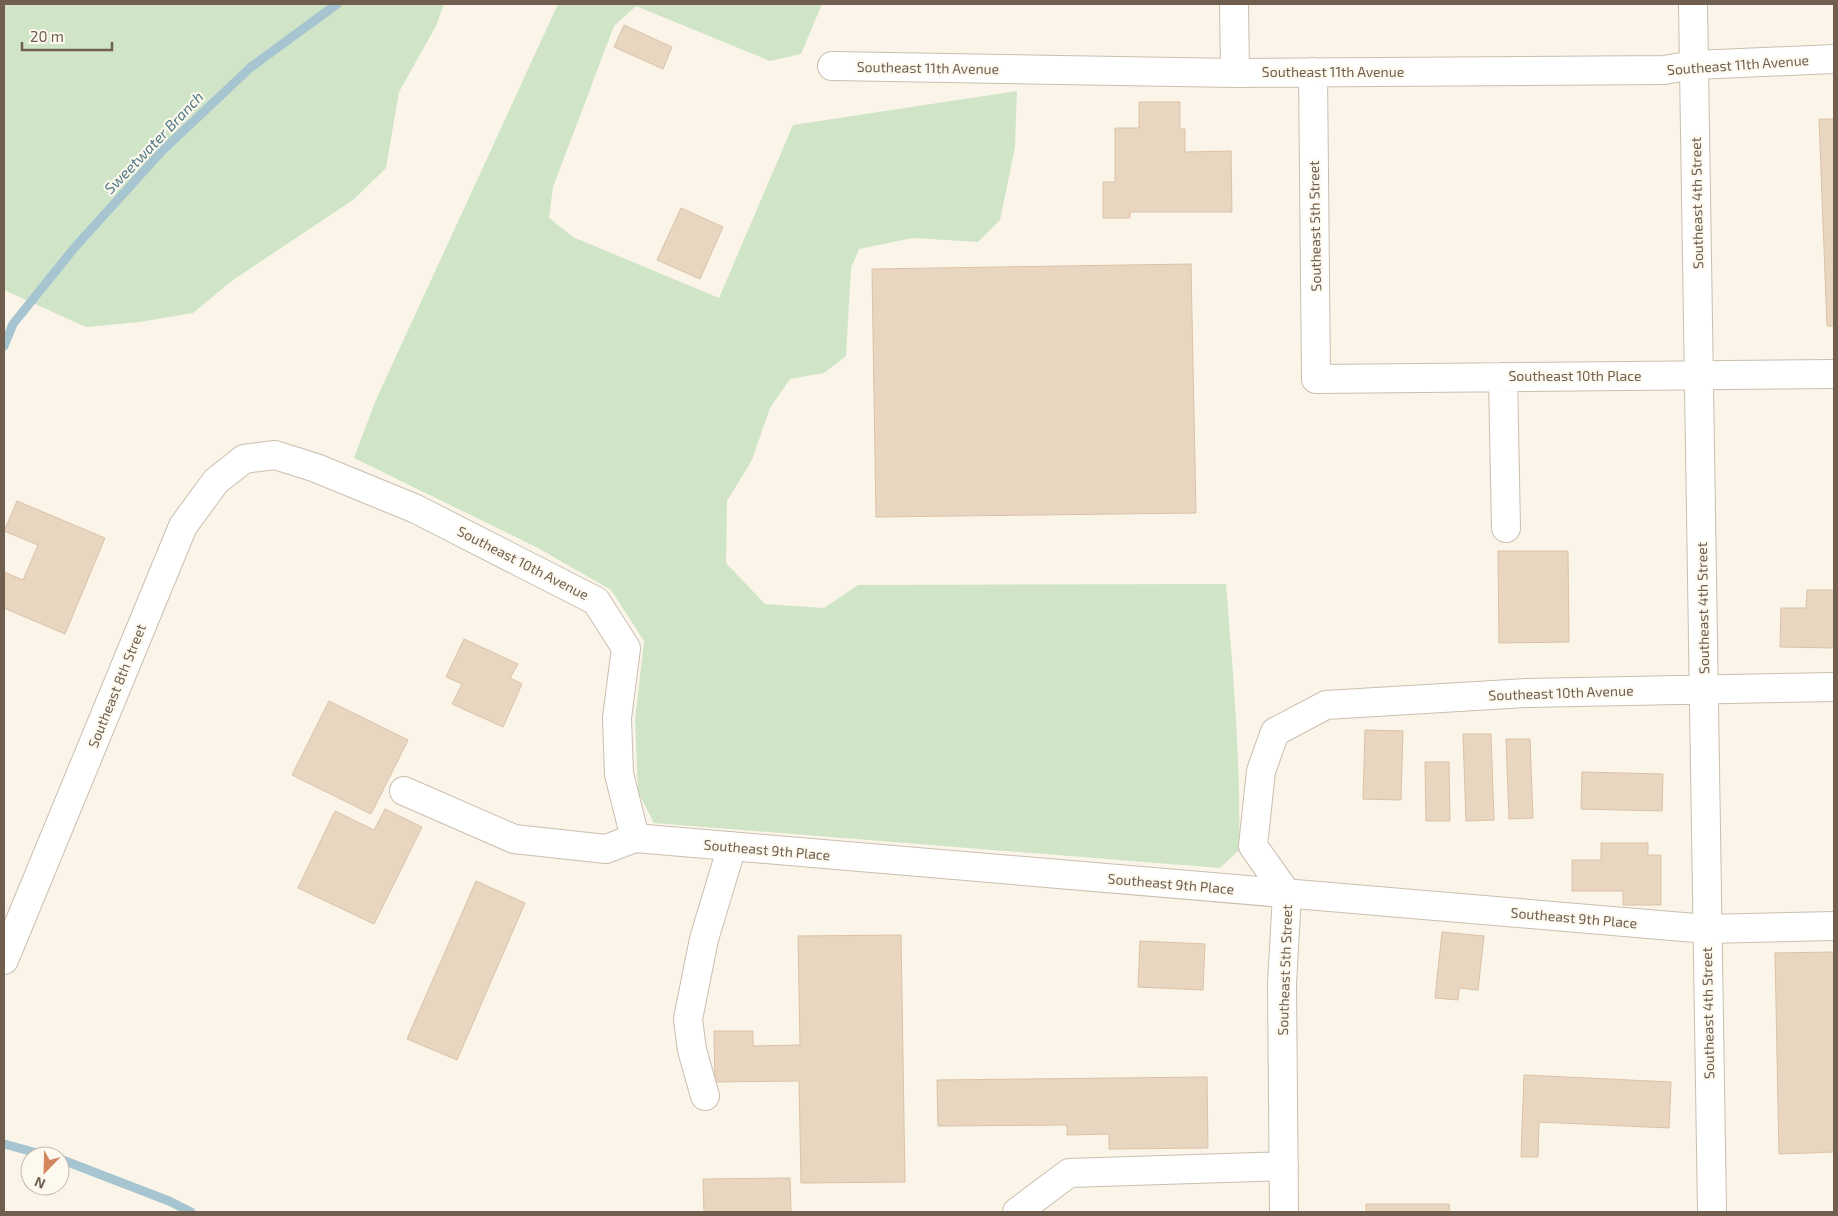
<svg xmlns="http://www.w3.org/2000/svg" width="1838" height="1216" viewBox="0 0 1838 1216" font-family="'Exo 2',sans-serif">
  <rect width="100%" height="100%" fill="#faf5e8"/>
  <path fill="#d0e5c8" d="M4 4H444L436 26 399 92 386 168 353 200 233 280 193 313 140 322 86 327 4 290Z
    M558 4H822L801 54 770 61 636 6 614 26 553 187 549 218 573 237 719 298 793 125 1017 91 1015 147 1000 220 978 242 913 238 859 249 851 268 846 356 824 373 790 379 770 408 752 460 727 501 726 563 765 604 824 608 858 585 1226 584C1233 673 1241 761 1239 850L1220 868 654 823 638 792 635 720 644 641 611 590 538 548 354 458 375 402Z"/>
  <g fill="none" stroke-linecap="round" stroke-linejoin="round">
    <path stroke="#a6c5d1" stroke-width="9" d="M4 346 13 324 75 247 162 151 251 67 337 4
      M4 1144 48 1156
      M60 1159 169 1201 191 1212"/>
  </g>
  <path fill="#e9d6c1" stroke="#dcc1a6" d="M624 25 672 47 663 69 614 47Z
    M1139 102H1180V129H1185V152L1231 151 1232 212H1130V218H1103V182H1115V128H1139Z
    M1819 119H1834V326H1827Z
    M681 208 723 227 700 279 657 260Z
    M1191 264 1196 513 876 517 872 269Z
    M17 501 105 538 65 634 4 608V572L23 580 38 545 4 531Z
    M1498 551H1568L1569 642 1499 643Z
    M1807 590H1834V648L1780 647 1781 608H1806Z
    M464 639 518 664 510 678 522 684 503 727 452 704 462 684 446 677Z
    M329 701 408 740 371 814 292 775Z
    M1365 730 1403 731 1401 800 1363 799Z
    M1463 734H1491L1494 820 1466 821Z
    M1506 739H1530L1533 818 1509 819Z
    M1425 762H1449L1450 821H1426Z
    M1582 772 1663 774 1662 811 1581 809Z
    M385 809 422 827 374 924 298 888 335 811 374 830Z
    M1601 843H1648V855H1661V905H1623V891H1572V860H1601Z
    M476 881 525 903 457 1060 407 1039Z
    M1442 932 1484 936 1478 990 1459 988 1458 1000 1435 998Z
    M901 935 905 1182 801 1183 799 1081 715 1082 714 1031H753V1046L800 1045 798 936Z
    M1140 941 1205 944 1203 990 1138 987Z
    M1834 952V1152L1779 1154 1775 953Z
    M1524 1075 1671 1082 1669 1128 1539 1122 1538 1157H1521Z
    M1207 1077 1208 1148 1109 1149V1134L1067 1135V1125L938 1126 937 1080Z
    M790 1178 791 1212H704L703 1179Z
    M1366 1204H1449L1450 1212H1366Z"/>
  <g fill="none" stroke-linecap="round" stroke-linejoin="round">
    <defs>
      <path id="minor" d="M1234 4 1235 73
        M1693 4 1712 1212
        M832 66 1235 73 1664 70 1694 65 1834 59
        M1313 72 1316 379 1834 374
        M1503 377 1506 528
        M404 791 514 839 606 849 635 838 1707 929 1834 926
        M4 960 183 526 216 481 244 459 275 455 316 468 416 509 596 601 626 648 617 718 619 774 635 838
        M705 1096 692 1050 688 1019 704 939 732 846
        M1017 1212 1069 1173 1284 1166
        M1284 1212 1282 984 1287 894 1253 846 1261 771 1275 732 1326 705 1527 693 1834 687"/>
    </defs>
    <use href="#minor" stroke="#cabeaf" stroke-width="30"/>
    <use href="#minor" stroke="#fff" stroke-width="28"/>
  </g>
  <g text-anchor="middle" stroke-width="4" stroke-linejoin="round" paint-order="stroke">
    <g font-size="14" fill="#705f4f" stroke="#fdf9ee">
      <text transform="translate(1738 65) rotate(-4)" y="5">Southeast 11th Avenue</text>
      <text transform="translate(928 68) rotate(1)" y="5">Southeast 11th Avenue</text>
      <text x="1333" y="77">Southeast 11th Avenue</text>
      <text transform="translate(1697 203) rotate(-91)" y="5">Southeast 4th Street</text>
      <text transform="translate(1315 226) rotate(-91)" y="5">Southeast 5th Street</text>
      <text x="1575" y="381">Southeast 10th Place</text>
      <text transform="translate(523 563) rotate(27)" y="5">Southeast 10th Avenue</text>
      <text transform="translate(1703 608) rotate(-91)" y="5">Southeast 4th Street</text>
      <text transform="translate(117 686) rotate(-68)" y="5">Southeast 8th Street</text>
      <text transform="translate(1561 693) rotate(-2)" y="5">Southeast 10th Avenue</text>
      <text transform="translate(767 850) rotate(5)" y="5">Southeast 9th Place</text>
      <text transform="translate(1171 884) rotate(5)" y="5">Southeast 9th Place</text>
      <text transform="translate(1574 918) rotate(5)" y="5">Southeast 9th Place</text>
      <text transform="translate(1285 970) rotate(-88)" y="5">Southeast 5th Street</text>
      <text transform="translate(1708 1013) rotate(-91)" y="5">Southeast 4th Street</text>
    </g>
    <g font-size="15" font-style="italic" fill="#4f7887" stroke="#fdf9ee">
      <text transform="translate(154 143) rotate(-46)" y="5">Sweetwater Branch</text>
    </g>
  </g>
  <rect width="1838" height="1216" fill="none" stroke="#705f4f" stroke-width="10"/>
  <g transform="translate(45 1171) rotate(203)"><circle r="24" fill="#fdf9ee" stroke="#c5bbae"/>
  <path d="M0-4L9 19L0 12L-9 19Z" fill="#d4865d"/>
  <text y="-8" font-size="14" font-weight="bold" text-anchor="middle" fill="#705f4f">N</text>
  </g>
  <path d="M22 42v8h90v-8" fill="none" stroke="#705f4f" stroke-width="2.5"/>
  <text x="30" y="42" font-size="15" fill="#705f4f" stroke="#fdf9ee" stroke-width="4" paint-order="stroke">20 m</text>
</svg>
